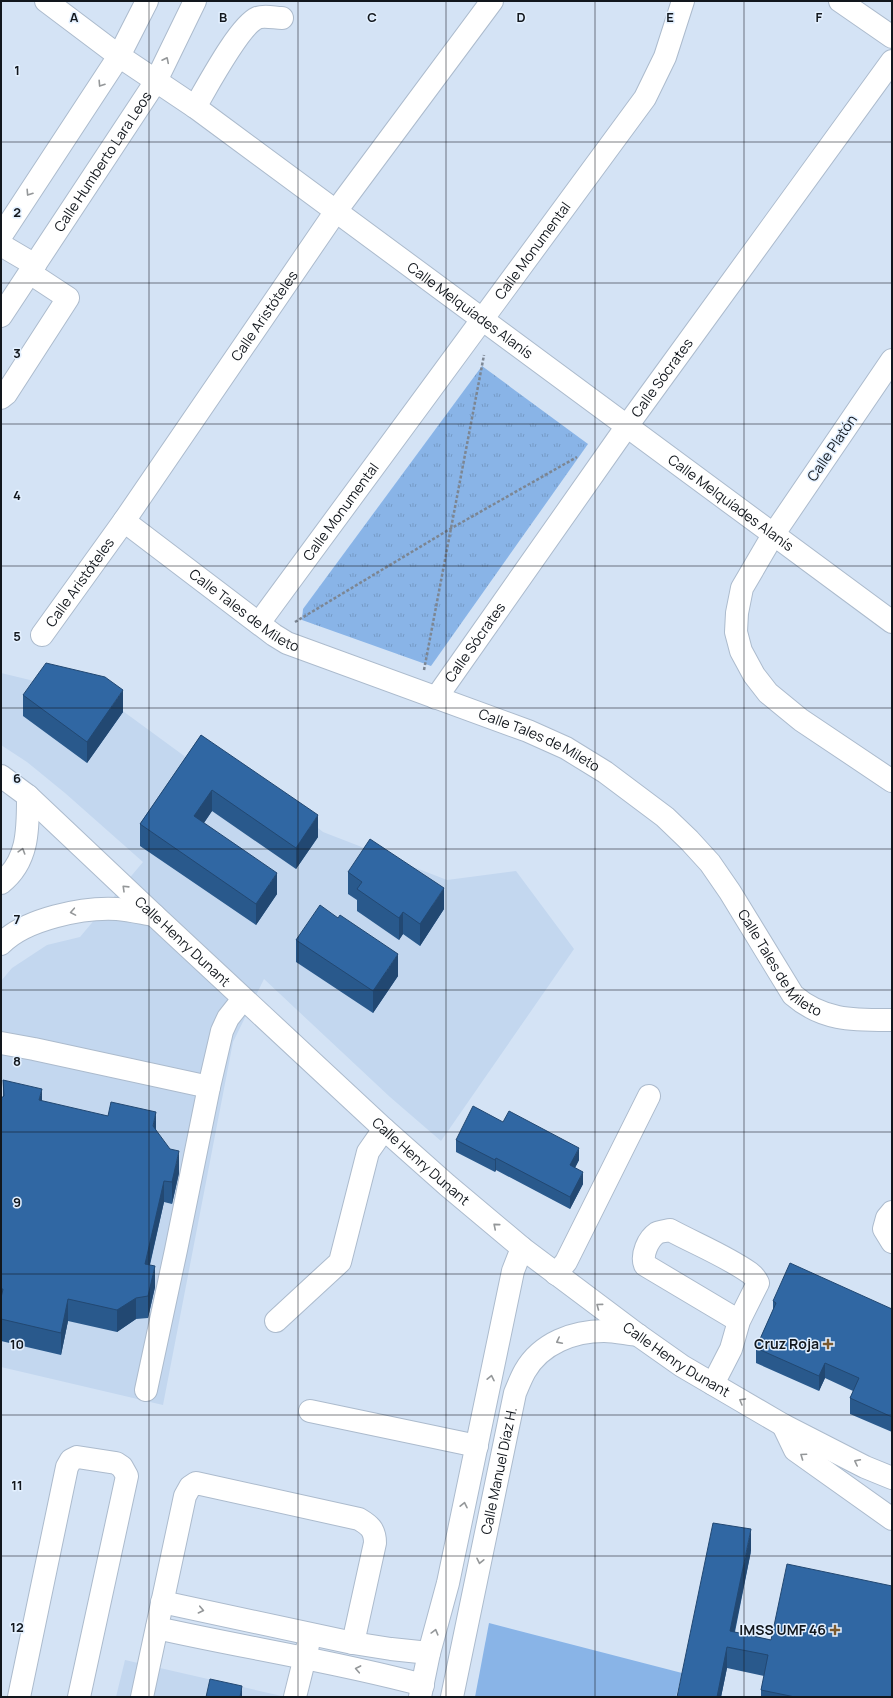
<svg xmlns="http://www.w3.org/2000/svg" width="893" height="1698" viewBox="0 0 893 1698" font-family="Manrope,sans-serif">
  <defs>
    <pattern id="park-tufts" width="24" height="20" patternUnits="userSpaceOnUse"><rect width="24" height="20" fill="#89b4e7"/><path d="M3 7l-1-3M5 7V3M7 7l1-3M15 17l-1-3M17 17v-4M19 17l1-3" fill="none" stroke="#759ac6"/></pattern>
  </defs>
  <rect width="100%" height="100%" fill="#d4e3f5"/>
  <path fill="#c3d7ef" d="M1 673 105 698 187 758 270 790 323 832 447 880 516 871 574 949 441 1141 390 1097 264 979 233 1042 163 1405 1 1367V981L12 968 47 945 80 937 143 862 65 793 27 762 1 745Z
    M125 1660 286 1697H116Z"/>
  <path fill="#89b4e7" d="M489 1623 682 1673 676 1697H475Z"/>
  <path fill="url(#park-tufts)" d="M482 366 588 444 431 666 302 620 303 609Z"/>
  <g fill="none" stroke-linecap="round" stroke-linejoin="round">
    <defs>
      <g id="minor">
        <path id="s1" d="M46 1 119 56 195 107 892 622"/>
        <path d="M840 1 892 37"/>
        <path d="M195 107C207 87 239 26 257 18 264 15 275 18 282 18"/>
        <path d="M1 245 35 265"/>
        <path d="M892 360 773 535 742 588 737 613 736 632 741 651 754 675 768 693 801 720 892 781"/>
        <path d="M1 398 6 394 68 298 30 273"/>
        <path id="s2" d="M124 521 274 635 287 643 528 731 566 748 605 772 665 817 689 840 710 863 730 892 793 995C823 1021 854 1020 892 1020"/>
        <path id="s3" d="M259 623 645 98 665 57 683 1"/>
        <path id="s4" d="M42 635 124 521 336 211 492 1"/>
        <path id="s5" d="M436 698 627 426 892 61"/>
        <path d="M1 1043 34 1049 209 1087"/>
        <path d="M892 1212 887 1218 884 1229 892 1242"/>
        <path d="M556 1274 566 1262 649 1096"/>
        <path d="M276 1321 340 1262 368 1152 384 1129"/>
        <path d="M713 1384 731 1349 739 1321 758 1283C756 1279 754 1276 750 1273 726 1256 696 1244 670 1230 666 1231 661 1231 657 1233 648 1239 641 1255 645 1265L739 1321"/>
        <path d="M146 1390 176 1250 209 1087 222 1031 228 1018 243 999"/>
        <path d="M310 1411 477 1446"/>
        <path d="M162 1602 353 1643 391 1649 429 1653"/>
        <path d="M157 1628C245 1648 335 1661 423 1685"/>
        <path d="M19 1697 67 1467 71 1460 77 1457 116 1463 122 1467 127 1476 79 1697"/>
        <path d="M142 1697 185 1496 190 1487 196 1483 359 1519C369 1525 375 1529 375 1543L353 1643"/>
        <path d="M295 1697 308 1645"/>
        <path d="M420 1697 429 1653 448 1583 513 1271 522 1248"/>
        <path id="s6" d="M452 1697 515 1393C518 1386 521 1378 525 1371 541 1343 574 1331 604 1331 615 1331 627 1334 638 1335"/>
      </g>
      <g id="major">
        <path d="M1 236 119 56 147 1"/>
        <path id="s7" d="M1 316 156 81 195 1"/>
        <path id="s8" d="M1 776 28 796 154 915 384 1129 447 1185 522 1248 638 1335 682 1366 783 1425 865 1467 892 1478"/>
        <path d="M1 883C29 861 28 828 28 796"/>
        <path d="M1 944C25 919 83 907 117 909 129 910 142 913 154 915"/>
        <path d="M783 1425 795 1450 892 1519"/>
      </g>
    </defs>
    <use href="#minor" stroke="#acbbcd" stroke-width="24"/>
    <use href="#major" stroke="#acbbcd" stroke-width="24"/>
    <path stroke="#7c8693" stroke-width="2.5" stroke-dasharray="3 2" stroke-linecap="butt" d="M295 622 450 529 577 457
      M424 670 484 355"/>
    <use href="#minor" stroke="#fff" stroke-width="22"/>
    <use href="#major" stroke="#fff" stroke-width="22"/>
  </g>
  <path fill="#29598c" d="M23 695 123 712 87 763 23 716Z
    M201 735 318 837 296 869 212 811 204 823 277 894 256 925 140 846V824Z
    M348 872 444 909 420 946 403 934 399 940 357 911V900L348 894Z
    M296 940 398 976 373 1013 296 962Z
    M3 1080 42 1101 156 1131 179 1173 172 1204 164 1202 150 1265 155 1287 148 1318 136 1319 117 1332 68 1321 61 1355 1 1341V1098L3 1097Z
    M503 1122 579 1160 575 1168 583 1184 570 1209 496 1170 495 1172 456 1152V1140Z
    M773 1301 892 1309V1432L850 1414V1398L853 1391 825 1378 819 1391 756 1363V1348L773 1310Z
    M751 1551 735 1632 771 1640 892 1697H761V1690L764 1676 727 1668 721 1697H677Z"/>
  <path fill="#224872" d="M123 690V712L87 763V742Z
    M212 790V811L194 837V816Z
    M318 815V837L296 869V848Z
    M277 873V894L256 925V904Z
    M444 888V909L420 946V924Z
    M403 912V934L399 940V918Z
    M398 954V976L373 1013V991Z
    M42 1089V1110L39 1100Z
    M156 1112V1133L153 1126Z
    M579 1148V1160L570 1177V1165Z
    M179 1151V1173L172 1204V1182Z
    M496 1158V1170L495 1172V1160Z
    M583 1172V1184L570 1209V1197Z
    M164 1181V1202L145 1285V1264Z
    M155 1266V1287L148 1318V1296Z
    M136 1298V1319L117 1332V1310Z
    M68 1299V1321L61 1355V1333Z
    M825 1363V1378L819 1391V1376Z
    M751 1529V1551L731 1648 730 1631Z
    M727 1647V1668L721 1697H717Z
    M242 1686V1697H240Z"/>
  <path fill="#3067a3" stroke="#224872" d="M46 663 105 677 123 690 87 742 23 695Z
    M201 735 318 815 296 848 212 790 194 816 277 873 256 904 140 824Z
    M370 839 444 888 420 924 403 912 399 918 357 889 362 882 348 872Z
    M320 905 338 918 340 915 398 954 373 991 296 940Z
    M3 1080 42 1089 39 1100 108 1116 111 1102 156 1112 153 1126 170 1149 179 1151 172 1182 164 1181 145 1264 155 1266 148 1296 136 1298 117 1310 68 1299 61 1333 1 1319V1298L3 1289H1V1098L4 1096Z
    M473 1106 503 1122 509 1111 579 1148 570 1165 583 1172 570 1197 496 1158 495 1160 456 1140Z
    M790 1263 892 1309V1417L850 1398 859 1378 825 1363 819 1376 756 1348 776 1303 773 1301Z
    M713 1523 751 1529 730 1631 771 1640 787 1564 892 1586V1697H795L761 1690 768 1655 727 1647 717 1697H677Z
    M210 1679 242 1686 240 1697H206Z"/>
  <defs><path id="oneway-chevron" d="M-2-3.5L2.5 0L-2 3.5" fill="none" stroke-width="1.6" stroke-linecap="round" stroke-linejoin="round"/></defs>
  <g stroke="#949799">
    <use href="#oneway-chevron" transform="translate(166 60) rotate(-64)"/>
    <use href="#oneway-chevron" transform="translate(101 84) rotate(123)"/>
    <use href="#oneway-chevron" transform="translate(29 193) rotate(123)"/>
    <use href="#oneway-chevron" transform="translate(22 851) rotate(-73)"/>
    <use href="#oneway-chevron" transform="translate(125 888) rotate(-136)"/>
    <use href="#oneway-chevron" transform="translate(73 912) rotate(170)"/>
    <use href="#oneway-chevron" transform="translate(496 1226) rotate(-140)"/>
    <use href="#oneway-chevron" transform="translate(599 1306) rotate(-143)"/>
    <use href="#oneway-chevron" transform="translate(559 1341) rotate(153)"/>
    <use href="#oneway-chevron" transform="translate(491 1378) rotate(-78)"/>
    <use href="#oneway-chevron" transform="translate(742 1401) rotate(-150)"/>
    <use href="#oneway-chevron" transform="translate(803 1456) rotate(-145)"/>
    <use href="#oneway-chevron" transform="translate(857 1462) rotate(-153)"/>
    <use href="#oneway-chevron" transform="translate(464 1505) rotate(-78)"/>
    <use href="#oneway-chevron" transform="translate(480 1561) rotate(102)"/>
    <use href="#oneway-chevron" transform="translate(201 1610) rotate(12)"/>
    <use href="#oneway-chevron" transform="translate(435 1632) rotate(-75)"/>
    <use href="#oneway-chevron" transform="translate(358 1669) rotate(-169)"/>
  </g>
  <path fill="none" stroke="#12171d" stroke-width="1" stroke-opacity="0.55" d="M149 1V1697M298 1V1697M446 1V1697M595 1V1697M744 1V1697M1 142H892M1 283H892M1 424H892M1 566H892M1 708H892M1 849H892M1 990H892M1 1132H892M1 1274H892M1 1415H892M1 1556H892"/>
  <g fill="#79592f" stroke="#e3f0ff" stroke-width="1.5">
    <path d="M826 1338h4v4h4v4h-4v4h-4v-4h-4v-4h4z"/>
    <path d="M833 1624h4v4h4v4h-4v4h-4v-4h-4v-4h4z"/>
  </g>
  <g text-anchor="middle" stroke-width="3" stroke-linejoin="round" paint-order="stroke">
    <g font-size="14" fill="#12171d" stroke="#e3f0ff">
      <text dy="5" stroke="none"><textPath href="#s7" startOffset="185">Calle Humberto Lara Leos</textPath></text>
      <text dy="5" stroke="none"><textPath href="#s3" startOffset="462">Calle Monumental</textPath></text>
      <text dy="5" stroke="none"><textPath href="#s1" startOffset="525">Calle Melquíades Alanís</textPath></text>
      <text dy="5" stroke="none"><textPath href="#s4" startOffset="389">Calle Aristóteles</textPath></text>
      <text dy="5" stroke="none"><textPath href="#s5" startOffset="392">Calle Sócrates</textPath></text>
      <text transform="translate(832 448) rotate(-56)" y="5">Calle Platón</text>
      <text dy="5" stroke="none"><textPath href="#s1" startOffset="849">Calle Melquíades Alanís</textPath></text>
      <text dy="5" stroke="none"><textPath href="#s3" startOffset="138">Calle Monumental</textPath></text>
      <text dy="5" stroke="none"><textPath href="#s4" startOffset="65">Calle Aristóteles</textPath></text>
      <text dy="5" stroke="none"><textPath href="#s2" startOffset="150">Calle Tales de Mileto</textPath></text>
      <text dy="5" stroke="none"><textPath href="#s5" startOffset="68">Calle Sócrates</textPath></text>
      <text dy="5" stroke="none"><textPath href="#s2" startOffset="474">Calle Tales de Mileto</textPath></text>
      <text dy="5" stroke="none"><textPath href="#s8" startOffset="246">Calle Henry Dunant</textPath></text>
      <text dy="5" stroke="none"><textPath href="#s2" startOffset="810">Calle Tales de Mileto</textPath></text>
      <text dy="5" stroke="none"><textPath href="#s8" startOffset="570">Calle Henry Dunant</textPath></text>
      <text dy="5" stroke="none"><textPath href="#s8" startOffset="894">Calle Henry Dunant</textPath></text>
      <text dy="5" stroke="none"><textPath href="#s6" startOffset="231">Calle Manuel Díaz H.</textPath></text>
    </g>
    <g font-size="14" font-weight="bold" fill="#12171d" stroke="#e3f0ff" text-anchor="end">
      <text x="819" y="1349">Cruz Roja</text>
      <text x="826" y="1635">IMSS UMF 46</text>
    </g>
  </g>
  <g font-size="13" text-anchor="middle" font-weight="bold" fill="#12171d" stroke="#e3f0ff" stroke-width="3" stroke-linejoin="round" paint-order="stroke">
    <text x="74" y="22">A</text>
    <text x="223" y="22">B</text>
    <text x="372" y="22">C</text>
    <text x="521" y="22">D</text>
    <text x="670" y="22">E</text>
    <text x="819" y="22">F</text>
    <text x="17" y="75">1</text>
    <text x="17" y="217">2</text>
    <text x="17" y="358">3</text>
    <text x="17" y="500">4</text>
    <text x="17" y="641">5</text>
    <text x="17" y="783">6</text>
    <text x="17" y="924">7</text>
    <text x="17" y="1066">8</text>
    <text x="17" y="1207">9</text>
    <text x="17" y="1349">10</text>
    <text x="17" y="1490">11</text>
    <text x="17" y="1632">12</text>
  </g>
  <rect width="893" height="1698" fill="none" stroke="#12171d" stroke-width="4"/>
</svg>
